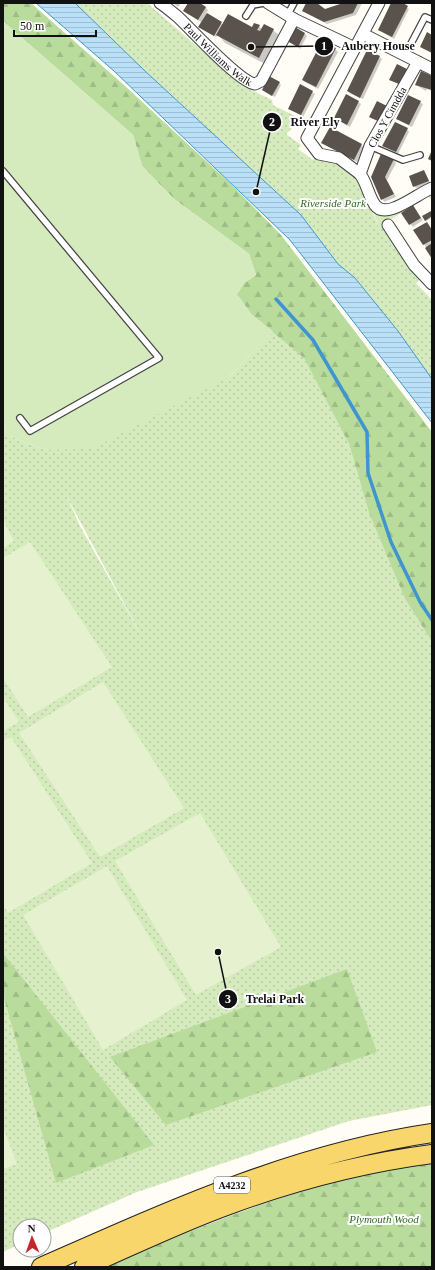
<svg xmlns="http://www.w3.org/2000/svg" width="435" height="1270" viewBox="0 0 435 1270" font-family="'Times New Roman',serif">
  <defs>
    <pattern id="grass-dots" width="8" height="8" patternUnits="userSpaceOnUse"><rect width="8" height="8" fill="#d5ebbd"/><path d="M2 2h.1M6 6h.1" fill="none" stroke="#b6c8a1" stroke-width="1.8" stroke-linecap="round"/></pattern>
    <pattern id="forest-firs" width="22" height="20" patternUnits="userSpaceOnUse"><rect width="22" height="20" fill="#b9dc9c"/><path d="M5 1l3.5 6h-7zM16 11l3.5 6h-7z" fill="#9ebc85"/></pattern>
    <pattern id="water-rules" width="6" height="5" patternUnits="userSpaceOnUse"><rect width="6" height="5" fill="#b9e0f7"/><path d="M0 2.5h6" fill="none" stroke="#9ebfd3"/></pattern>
  </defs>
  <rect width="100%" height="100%" fill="#fffdf5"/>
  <path fill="url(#grass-dots)" fill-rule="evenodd" d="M75 3H147L243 86 272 100 273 105 301 119 286 134 301 145 298 149 313 160 316 157 338 162 358 180 379 227 384 224 421 279 416 283 432 300V379L398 331 355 278 338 264 301 215 145 71Z
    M273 331 304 357 349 444 370 516 405 599 432 642V1105L349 1121 137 1192 44 1233V1226H20V1244L3 1252V422L6 432 16 439 46 450 229 377ZM67 497 143 639 80 526Z"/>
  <path fill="url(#forest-firs)" d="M3 3H31L125 86 231 184 281 235 432 432V642L405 599 370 516 349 444 304 358 251 314 237 294 244 283 256 275 249 254 174 199 142 166 133 135 5 23 3 20Z
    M3 953 154 1145 56 1183 3 994Z
    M347 969 377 1052 166 1125 110 1057Z
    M432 1162V1267H105C211 1221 317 1178 432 1162Z"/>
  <path fill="#d5ebbd" d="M5 23 133 135 142 166 174 199 249 254 256 275 244 283 237 294 251 314 273 331 229 377 92 449 46 450 16 439 6 432 3 422V25Z
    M432 194V201L428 196 379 227 372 209Z"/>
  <path fill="#e6f2cf" d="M3 520 14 541 3 548Z
    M30 542 112 667 28 717 3 678V558Z
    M103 682 184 808 100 857 19 733Z
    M3 697 19 722 3 731Z
    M11 737 92 863 8 913 3 905V741Z
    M200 813 281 947 196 995 115 861Z
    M107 866 187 1000 103 1050 23 915Z
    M3 1127 17 1164 3 1169Z"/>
  <path fill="url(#water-rules)" stroke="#3f96cf" d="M36 3H75L145 71 301 215 338 264 355 278 398 331 432 379V423L290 240 114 71Z"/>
  <path fill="#0003" d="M173 3H181L178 7Z
    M189 3H198L206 8 208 10 206 14 223 25 253 28 259 26 262 29 273 30 281 37 267 65 225 43 218 35 216 37 202 29V23L184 11Z
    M307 3H313L325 10 346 3H362L356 15 327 24 303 11Z
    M392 3H400L409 9 394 39 379 30Z
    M305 34 307 36 300 49 289 41Z
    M335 49 338 52 318 89 305 82 303 80Z
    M379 57 382 59 363 99 351 94 348 91Z
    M406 70 409 72 402 86 390 79Z
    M432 77V91L427 89 426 91 416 85Z
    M279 83 281 85 275 97 263 90Z
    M312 92 315 94 303 117 289 108Z
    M409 96 423 104 412 127 400 121Z
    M358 102 361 104 350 127 335 118Z
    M330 128 364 147 357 162 323 143Z
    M407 129 409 132 398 154 384 146Z
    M393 160 396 163 387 180 396 197 384 202 373 177Z
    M424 171 430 183 417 188 414 186Z
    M413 207 423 220 413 227 410 224Z
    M431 212 432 218 426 221 425 220Z
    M427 223 432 230V257L415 230Z"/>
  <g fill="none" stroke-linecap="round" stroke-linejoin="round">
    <path stroke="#3f96cf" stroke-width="3.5" d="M276 299 313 340 367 432 368 473 391 542 420 602 432 620"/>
  </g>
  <path fill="#5a524d" d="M188 3H200L206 7 198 20 183 11Z
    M306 3H317L325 9 343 3H358L353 13 324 22 302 11Z
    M391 3H403L408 6 392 37 378 30Z
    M207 13 222 22 214 36 198 27Z
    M228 14 252 27 254 23 260 25 257 30 260 31 264 24 274 29 259 58 216 35Z
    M295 27 305 33 298 47 287 41Z
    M427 32 432 35V53L420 47Z
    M322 41 336 48 316 87 302 80Z
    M367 50 380 56 360 98 347 91Z
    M397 64 407 69 399 84 389 80Z
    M421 71 432 76V90L415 85Z
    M269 76 280 82 272 96 262 90Z
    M300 84 313 91 301 115 288 109Z
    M346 94 359 101 347 125 334 118Z
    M408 95 421 101 409 125 396 119Z
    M377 101 387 106 380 122 369 117Z
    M395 122 408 128 396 152 382 146Z
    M330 127 362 144 354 160 321 143Z
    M432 150V161L428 159Z
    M381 154 394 159 385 177 394 194 381 200 371 177Z
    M424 170 429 181 413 187 409 176Z
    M413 205 421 218 409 225 401 213Z
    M431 211 432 216 425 221 422 216Z
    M427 222 432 230V240L423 245 413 230Z
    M432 243V259L425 248Z"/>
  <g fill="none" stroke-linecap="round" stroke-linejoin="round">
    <defs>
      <path id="lane" d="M288 14 294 3
        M246 16 253 5 264 3
        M405 55 425 17 432 20
        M370 146 403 160 420 155
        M3 171 159 358 30 431 20 418"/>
      <g id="street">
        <path id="s1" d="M160 3C166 7 172 12 178 17 192 30 239 82 255 84L261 81 294 19"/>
        <path d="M268 3 294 19 355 48"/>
        <path d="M363 34 432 69"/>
        <path d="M418 62 370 146 360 174C367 183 368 195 375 205 386 221 418 193 432 188"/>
        <path d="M360 174 339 158 319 154 307 138 379 3"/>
        <path d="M388 225 414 265 432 284"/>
      </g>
      <path id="primary" d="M41 1267C168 1211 294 1153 432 1133
        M84 1267C132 1246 179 1223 229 1205 294 1181 363 1163 432 1154"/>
    </defs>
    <use href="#lane" stroke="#444" stroke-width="8"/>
    <use href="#street" stroke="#444" stroke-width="13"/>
    <use href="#primary" stroke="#222" stroke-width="20"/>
    <use href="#lane" stroke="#fff" stroke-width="5.5"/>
    <use href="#street" stroke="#fff" stroke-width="11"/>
    <use href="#primary" stroke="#f9d66b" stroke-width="18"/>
  </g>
  <g text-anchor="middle" stroke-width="4" stroke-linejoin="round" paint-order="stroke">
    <rect fill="#fff" stroke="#585858" stroke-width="1" x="214" y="1177" width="36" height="16" rx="3"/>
    <g font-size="10" font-weight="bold" fill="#111">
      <text x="232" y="1189">A4232</text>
    </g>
    <g font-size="11" fill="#111" stroke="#fff">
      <text dy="4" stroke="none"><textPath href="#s1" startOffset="78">Paul Williams Walk</textPath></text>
      <text transform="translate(387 117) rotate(-61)" y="4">Clos Y Cimdda</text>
    </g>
    <g font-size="11" font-style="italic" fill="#2f6b1f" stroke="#fff">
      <text x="333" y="207">Riverside Park</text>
      <text x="384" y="1223">Plymouth Wood</text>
    </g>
  </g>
  <path fill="none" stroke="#111" stroke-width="1.5" d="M251 47L324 46M256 192L272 122M218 952L228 999"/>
  <g fill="#111" stroke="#fff" stroke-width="1.5">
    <circle cx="251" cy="47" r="4"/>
    <circle cx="256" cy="192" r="4"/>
    <circle cx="218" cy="952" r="4"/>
    <circle cx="324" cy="46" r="10"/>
    <circle cx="272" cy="122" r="10"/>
    <circle cx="228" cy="999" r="10"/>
  </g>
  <g font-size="12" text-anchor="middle" font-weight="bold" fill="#fff">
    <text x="324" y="50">1</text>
    <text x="272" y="126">2</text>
    <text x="228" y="1003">3</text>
  </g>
  <g font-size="12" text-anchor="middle" font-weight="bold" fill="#111" stroke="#fff" stroke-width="4" stroke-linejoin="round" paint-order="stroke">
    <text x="378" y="50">Aubery House</text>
    <text x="315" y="126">River Ely</text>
    <text x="275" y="1003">Trelai Park</text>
  </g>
  <rect width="435" height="1270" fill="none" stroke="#111111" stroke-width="8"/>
  <g transform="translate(32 1238) rotate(358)"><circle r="19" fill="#ffffff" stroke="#a0a0a0"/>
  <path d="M0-3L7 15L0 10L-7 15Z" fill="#c4262e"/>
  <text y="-6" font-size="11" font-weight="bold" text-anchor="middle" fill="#111111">N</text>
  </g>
  <path d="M14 30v6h82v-6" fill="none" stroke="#111111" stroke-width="2"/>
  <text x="20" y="30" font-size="12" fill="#111111" stroke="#ffffff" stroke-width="3" paint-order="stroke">50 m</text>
</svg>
